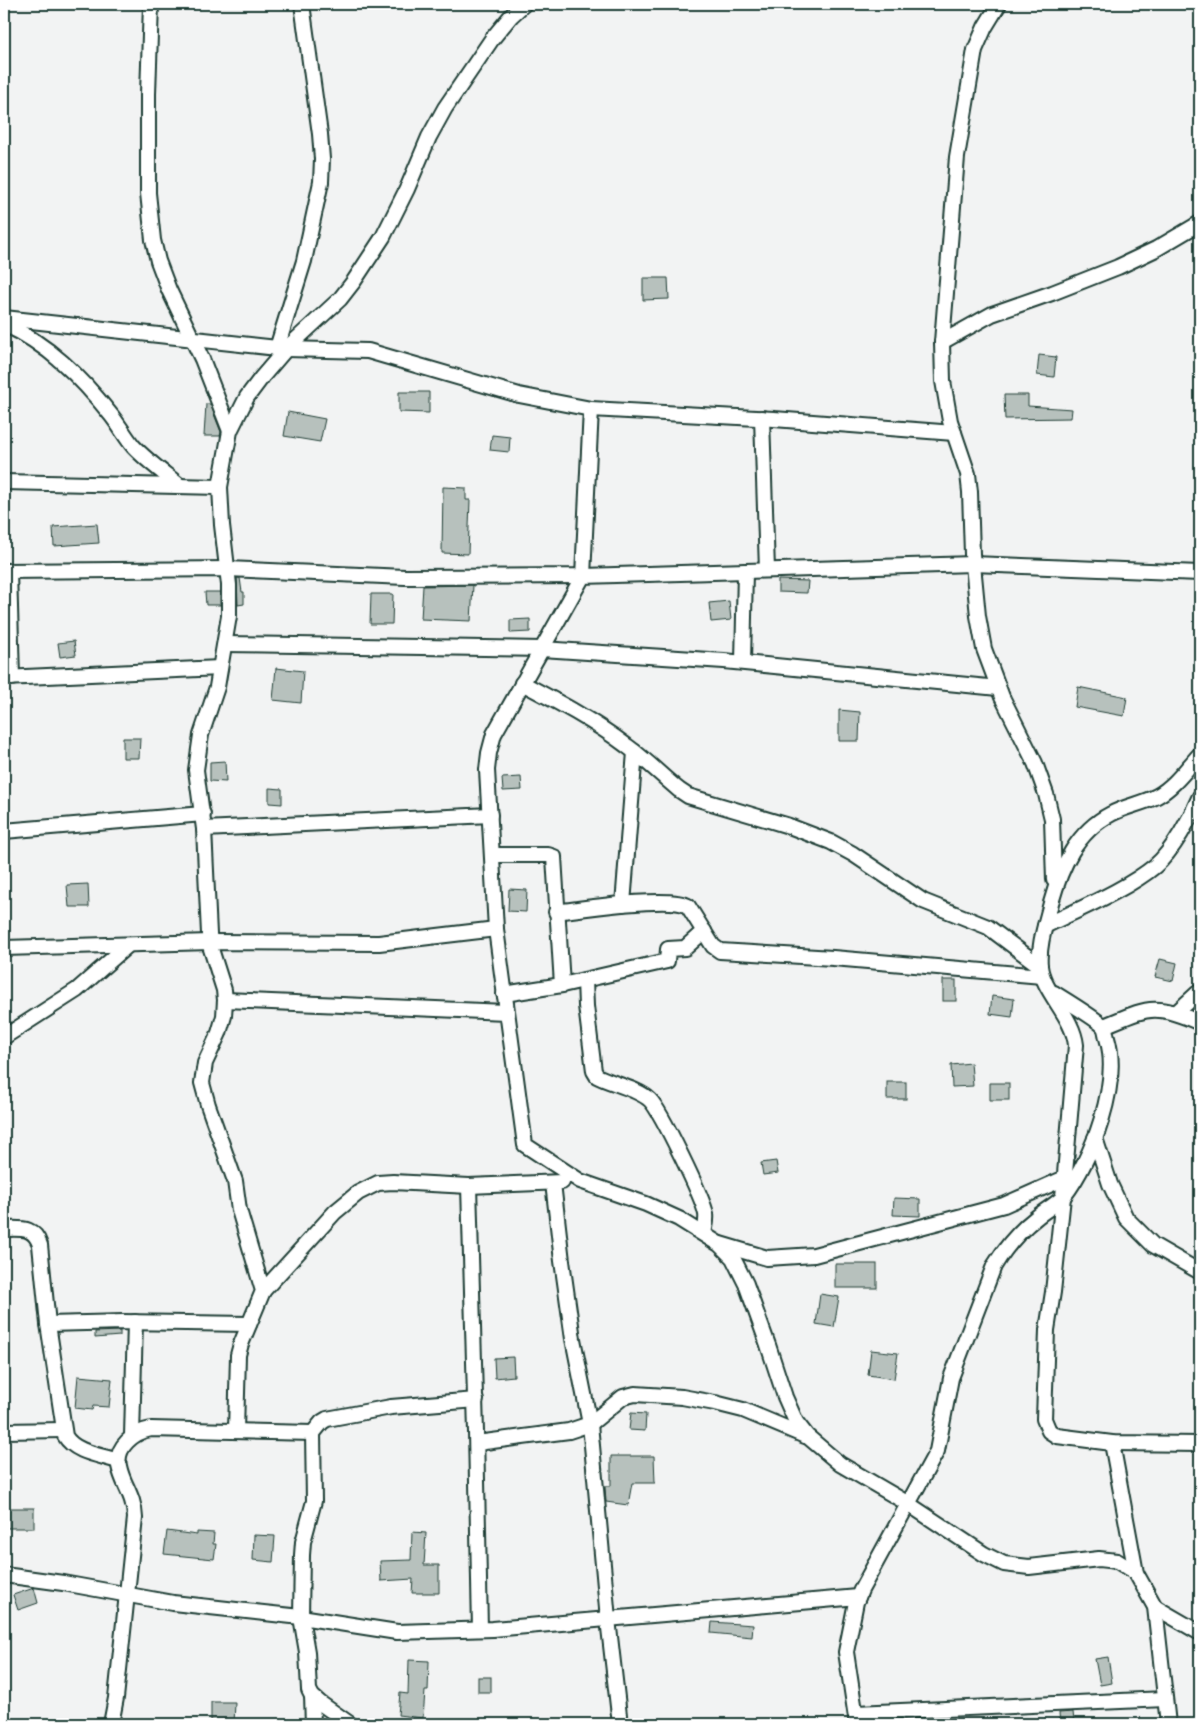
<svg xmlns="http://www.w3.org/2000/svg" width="1204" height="1728" viewBox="0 0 1204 1728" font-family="'Shantell Sans',sans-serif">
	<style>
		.building { fill: #b7c1bd; stroke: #1f3d34 }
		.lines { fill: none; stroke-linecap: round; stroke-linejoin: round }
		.street-casing { stroke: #1f3d34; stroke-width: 18 }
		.street { stroke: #fff; stroke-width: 14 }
	</style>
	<rect width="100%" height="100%" fill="#f2f3f3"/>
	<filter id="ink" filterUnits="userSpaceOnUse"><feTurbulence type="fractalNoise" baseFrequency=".02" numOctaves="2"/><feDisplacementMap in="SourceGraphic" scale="10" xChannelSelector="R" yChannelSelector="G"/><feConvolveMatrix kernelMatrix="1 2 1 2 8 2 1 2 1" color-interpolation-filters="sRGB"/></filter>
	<g filter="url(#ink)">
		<!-- building -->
		<g class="building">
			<polygon points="643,278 668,278 669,299 643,300"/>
			<polygon points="1039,355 1056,357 1054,377 1037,375"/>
			<polygon points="399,392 429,392 429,413 399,412"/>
			<polygon points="1004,395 1028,395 1028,406 1072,409 1071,418 1005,419"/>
			<polygon points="206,404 210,404 221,432 220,436 204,436"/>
			<polygon points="288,412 325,419 320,442 284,436"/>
			<polygon points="492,435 510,437 509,452 490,450"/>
			<polygon points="443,487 466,488 466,500 470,500 468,554 442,553"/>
			<polygon points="97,524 99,543 54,546 53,527"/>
			<polygon points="237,578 240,578 242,592 244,592 244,604 238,605"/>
			<polygon points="778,580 808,581 807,593 778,592"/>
			<polygon points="473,585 471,621 421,619 423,586"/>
			<polygon points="205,592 220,592 220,605 206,605"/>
			<polygon points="371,594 393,594 392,624 370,624"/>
			<polygon points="729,601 731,620 711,622 709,603"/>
			<polygon points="530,619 530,632 510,633 510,620"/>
			<polygon points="74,641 76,655 60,657 58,643"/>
			<polygon points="276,668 303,671 301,703 273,700"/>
			<polygon points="1078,687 1127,697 1124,716 1075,707"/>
			<polygon points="839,710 860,712 859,741 839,741"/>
			<polygon points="123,738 140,738 139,758 123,758"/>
			<polygon points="225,761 226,782 210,781 210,762"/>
			<polygon points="521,777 522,790 503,791 502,778"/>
			<polygon points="269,788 282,789 282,804 269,803"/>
			<polygon points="88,884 89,907 69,907 67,885"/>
			<polygon points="509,889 527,890 526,912 508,911"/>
			<polygon points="1160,959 1177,963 1173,981 1155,977"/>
			<rect x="943" y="980" width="13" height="21"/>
			<polygon points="992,996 1014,999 1012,1017 990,1014"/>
			<polygon points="971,1063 973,1086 952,1087 951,1065"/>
			<rect x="887" y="1082" width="19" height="17"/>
			<rect x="990" y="1083" width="19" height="17"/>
			<polygon points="776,1161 778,1173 763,1175 761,1163"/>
			<polygon points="894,1198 920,1199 920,1216 893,1215"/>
			<rect x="835" y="1264" width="42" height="24"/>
			<polygon points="820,1294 839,1297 834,1327 816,1324"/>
			<polygon points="120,1331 120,1336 95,1338 95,1332"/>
			<polygon points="871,1350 898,1353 894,1379 868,1375"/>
			<polygon points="513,1357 514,1376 495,1378 494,1358"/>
			<polygon points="78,1376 112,1379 109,1407 93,1406 92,1410 75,1408"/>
			<polygon points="631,1413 646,1414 645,1431 629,1430"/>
			<polygon points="611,1456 654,1456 655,1483 632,1483 628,1505 606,1502 605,1486 611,1486"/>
			<rect x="4" y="1508" width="30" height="20"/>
			<polygon points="167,1531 197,1535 197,1532 214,1533 213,1544 216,1544 214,1559 164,1554"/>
			<polygon points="412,1532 426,1533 424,1565 439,1565 439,1593 412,1593 413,1579 381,1581 380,1561 411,1560"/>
			<polygon points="254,1535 275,1536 273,1562 253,1560"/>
			<polygon points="34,1588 38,1603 18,1610 13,1595"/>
			<polygon points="712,1622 753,1625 752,1637 711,1633"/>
			<polygon points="1108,1657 1112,1683 1100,1685 1095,1659"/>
			<polygon points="409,1660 429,1661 428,1691 425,1691 423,1718 398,1715 400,1693 408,1694"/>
			<rect x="478" y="1677" width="13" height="15"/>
			<polygon points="211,1702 235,1702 234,1724 211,1724"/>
			<polygon points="1073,1712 1074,1722 1060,1723 1059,1713"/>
		</g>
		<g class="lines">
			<defs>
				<g id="street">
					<polyline points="151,4 148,94 148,193 153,240 158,261 169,290 202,359 230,431"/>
					<polyline points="999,4 985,27 975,50 957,157 942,342 943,381 950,421 968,474 970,492 972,554 978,616 984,649 1002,697 1035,763 1046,794 1052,819 1054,880"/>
					<polyline points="4,318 286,349 368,351 519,395 591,409 774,419 954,433"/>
					<path d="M 4,324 C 48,344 81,377 111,415 C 119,425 125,436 133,446 C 147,461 164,473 180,486"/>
					<polyline points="942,342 992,314 1052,293 1118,267 1156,249 1200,223"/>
					<polyline points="277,348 304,261 321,182 322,159 320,134 302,4"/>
					<polyline points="591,409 583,576 494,734 489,753 487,770 496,929 525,1145 580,1181 646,1204 679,1219 719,1244 733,1258 746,1284 768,1345 785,1397 796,1422 807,1436 840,1464 907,1503 984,1554 1004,1564 1029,1567 1099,1559 1117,1561 1136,1573"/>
					<polyline points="762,418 767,570"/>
					<polyline points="4,482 220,487"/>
					<polyline points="4,571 228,569 405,577 583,576 973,564 1200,573"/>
					<polyline points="9,571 12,678"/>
					<polyline points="225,644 542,649 724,661 998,688"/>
					<polyline points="743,662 745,571"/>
					<polyline points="4,678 220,668"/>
					<path d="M 522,683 C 558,702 594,721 627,746 C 645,759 662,776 679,790 L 688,796 L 789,826 L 831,842 L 853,854 L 923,901 L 988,927 L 1040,966"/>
					<path d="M 1200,754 C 1187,768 1174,787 1157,796 C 1142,804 1125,806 1111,814 C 1076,832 1061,867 1051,903 C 1046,923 1038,945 1040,966 C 1043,992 1073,1016 1076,1045 L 1063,1197 L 1053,1292 L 1047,1330 L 1044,1419 L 1049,1431 L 1057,1436 L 1112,1443 L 1200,1444"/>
					<polyline points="204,829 490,815"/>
					<polyline points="4,831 203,814"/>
					<polyline points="492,855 548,855 554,857 562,985"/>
					<polyline points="623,904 635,752"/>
					<path d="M 556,912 C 581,909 671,895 688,906 L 713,946 L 720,951 L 833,958 L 1042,976"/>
					<path d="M 1045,926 C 1079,909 1126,890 1155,866 C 1173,851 1191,817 1200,796"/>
					<polyline points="4,948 210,942 379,943 496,929"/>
					<path d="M 585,980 L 586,1006 L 594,1071 L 597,1076 C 612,1084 637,1088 650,1100 C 661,1111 703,1198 706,1214 C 707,1221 705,1227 704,1234"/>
					<polyline points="504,994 562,985 667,961 668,949 685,948 704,931"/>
					<polyline points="225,1000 506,1012"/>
					<polyline points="1177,1012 1200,991"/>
					<path d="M 1104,1026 C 1148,1008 1154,1002 1200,1023"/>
					<polyline points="4,1037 77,990 127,946"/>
					<polyline points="1095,1138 1110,1184 1126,1218 1153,1245 1200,1272"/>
					<polyline points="553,1183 562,1261 573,1339 590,1424 608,1619 620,1724"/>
					<polyline points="469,1186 476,1432 480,1629"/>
					<path d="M 4,1229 C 21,1229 34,1226 40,1245 L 48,1324 L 65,1436 C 75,1453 101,1455 118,1461"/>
					<polyline points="720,1244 767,1258 814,1255 1004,1205 1065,1178"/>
					<polyline points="263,1291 335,1212 358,1193 378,1183 393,1182 469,1186 562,1182"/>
					<polyline points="48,1324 123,1322 249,1324"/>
					<polyline points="4,1431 63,1430"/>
					<polyline points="236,1431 238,1355 241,1344 263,1291 239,1210 235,1181 208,1105 202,1083 205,1063 219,1033 224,1016 225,1000 224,990 211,949 209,934 204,829 196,770 201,735 217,687 229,616 229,585 222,525 220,487 230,431 247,397 262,377 286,349 340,299 354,281 383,237 407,189 429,137 445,108 492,39 511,16 524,4"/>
					<polyline points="132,1436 135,1322"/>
					<polyline points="477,1443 569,1431 590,1424 623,1397 635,1394 682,1397 715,1403 743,1410 805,1436"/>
					<polyline points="1112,1443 1136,1573 1155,1607 1168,1724"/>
					<polyline points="4,1575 63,1583 173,1603 301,1617 397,1632 493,1629 858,1597"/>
					<polyline points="1155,1607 1200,1633"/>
					<polyline points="312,1696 313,1724"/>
					<polyline points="856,1713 1165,1699"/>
					<path d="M 111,1724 L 116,1698 L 135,1518 C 134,1494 123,1486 119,1466 C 115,1447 134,1432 151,1429 L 313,1433"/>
					<polyline points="350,1724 320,1703 312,1696 309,1690 307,1652 301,1617 302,1555 303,1542 314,1501 313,1433 322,1422 327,1419 391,1407 476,1400"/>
					<path d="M 857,1724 L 846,1652 L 856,1602 L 861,1590 L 937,1451 L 951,1378 L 994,1266 C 1005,1248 1020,1230 1037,1217 C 1045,1210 1057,1204 1064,1196 C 1092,1160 1121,1083 1107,1038 C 1106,1035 1106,1030 1104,1027 C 1100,1021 1062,998 1054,993"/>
				</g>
			</defs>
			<!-- street casing -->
			<use href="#street" class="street-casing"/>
			<!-- street -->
			<use href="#street" class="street"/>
		</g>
	</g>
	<!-- margin -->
	<rect width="1204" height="1728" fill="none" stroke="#fff" stroke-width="20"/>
	<rect x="10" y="10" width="1184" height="1708" fill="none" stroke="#1f3d34" stroke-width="2" filter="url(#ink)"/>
</svg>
